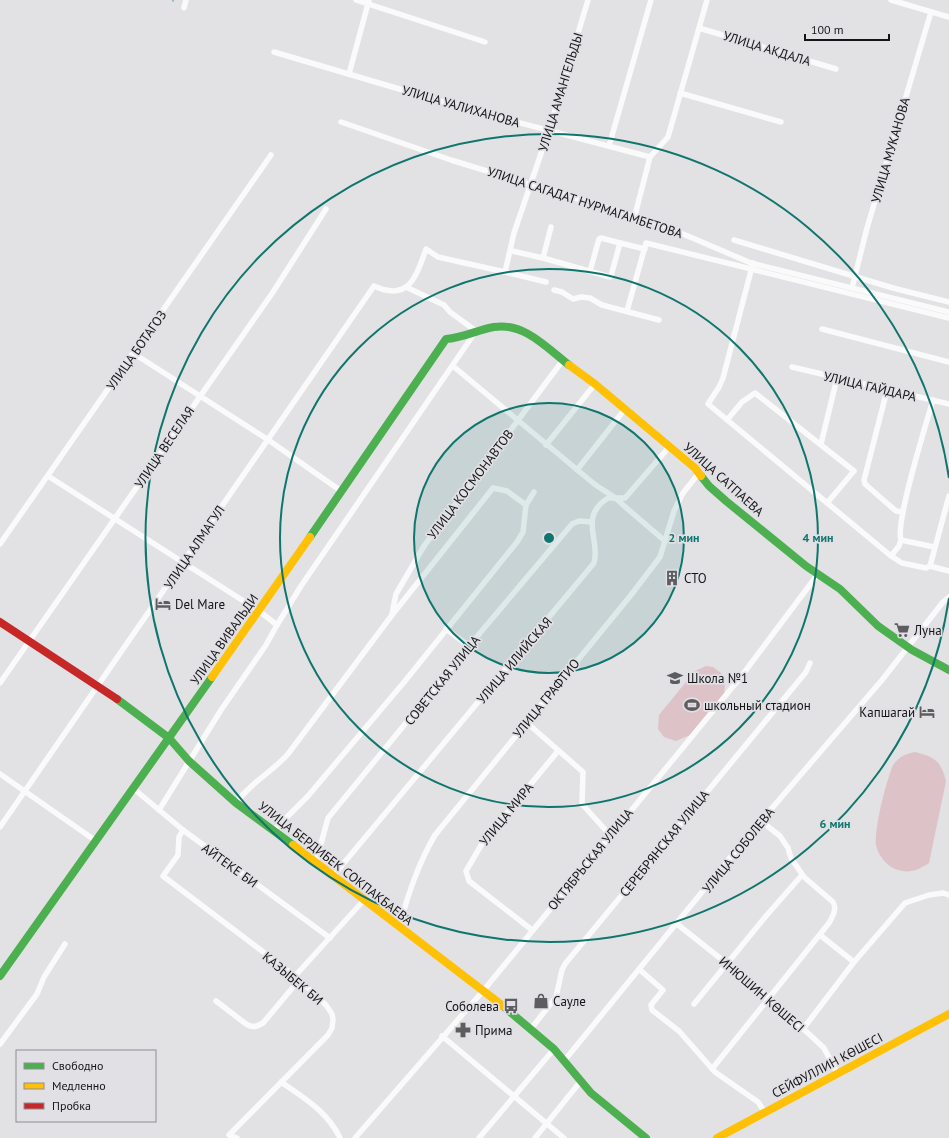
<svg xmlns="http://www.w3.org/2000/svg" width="949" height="1138" viewBox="0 0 949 1138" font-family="'PT Sans',sans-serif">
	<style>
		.pitch { fill: #ddc2c8 }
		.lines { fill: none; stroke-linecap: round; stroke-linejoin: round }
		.stream { stroke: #7ba7bc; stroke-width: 1.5 }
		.street { stroke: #fbfafb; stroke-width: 5.5 }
		.fast { stroke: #4caf50; stroke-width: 8 }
		.slow { stroke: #ffc107; stroke-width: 8 }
		.jam { stroke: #c62828; stroke-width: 8 }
		.ring { fill: none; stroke: #0f766e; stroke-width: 2 }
		.labels { text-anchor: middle; stroke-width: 3.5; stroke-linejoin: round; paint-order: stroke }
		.street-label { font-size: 13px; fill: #151416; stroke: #e1e0e5 }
		.poi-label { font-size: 13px; fill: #151416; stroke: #e1e0e5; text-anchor: start }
		.centre { fill: #0f766e; stroke: #e1e0e5; stroke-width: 2 }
		.ring-label { font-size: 12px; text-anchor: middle; font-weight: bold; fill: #0f766e; stroke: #e1e0e5; stroke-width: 3.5; stroke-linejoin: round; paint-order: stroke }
	</style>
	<rect width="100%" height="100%" fill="#e2e1e4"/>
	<!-- pitch -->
	<g class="pitch">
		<polygon points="706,666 713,667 721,673 725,684 724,694 690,735 676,741 664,737 658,729 659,715 695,671"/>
		<path d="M 915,752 C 935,757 941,761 946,781 L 929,863 C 917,871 908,874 895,869 C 886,865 878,855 876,845 C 874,828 886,782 893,765 C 899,757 905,754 915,752 Z"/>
	</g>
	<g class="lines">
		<!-- stream -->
		<polyline class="stream" points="173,1 173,0"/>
		<!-- street -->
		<g class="street">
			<polyline points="356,0 485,42"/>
			<polyline points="891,0 949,17"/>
			<polyline points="184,8 186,0"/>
			<polyline points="699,28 836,69"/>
			<polyline points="274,52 467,109 650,157"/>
			<polyline points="349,74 369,0"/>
			<polyline points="680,93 781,122"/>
			<polyline points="341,122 451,160 662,225 751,263 949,312"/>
			<polyline points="609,146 651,0"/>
			<polyline points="635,215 650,157 668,137 707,0"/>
			<polyline points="551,227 543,258 610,277 611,276 620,243 645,249"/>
			<polyline points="734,240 893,288 949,302"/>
			<polyline points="512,251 543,258"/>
			<polyline points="753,263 723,378 719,387 708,404 891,556 899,546 901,540"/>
			<polyline points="590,271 599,239 601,238 620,243"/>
			<polyline points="546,282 505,272 514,233 549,130 588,0"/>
			<polyline points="852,288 867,228 931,12"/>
			<polyline points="554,290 562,292 573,299 581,297 590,298 602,305 659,320"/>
			<polyline points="627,311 646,243 949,318"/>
			<polyline points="822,329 949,362"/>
			<polyline points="133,353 267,439 341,491"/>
			<path d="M 453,366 L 593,483 C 603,491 616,496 623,505 L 665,541"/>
			<polyline points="792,367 949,404"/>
			<polyline points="889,390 885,398 864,480 865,484 896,511 903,512"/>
			<path d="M 933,400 C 926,424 895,523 901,540 L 934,547"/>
			<polyline points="727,420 742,402 755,393 854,471 827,503"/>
			<polyline points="821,444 837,378"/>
			<polyline points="546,445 595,384"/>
			<polyline points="577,470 625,409"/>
			<polyline points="48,476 259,611 277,625"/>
			<polyline points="0,544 271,155"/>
			<polyline points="891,556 902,563 926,568 930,566 949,571"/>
			<polyline points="930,566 949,496"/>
			<polyline points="392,614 396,594 424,546 563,360"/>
			<polyline points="446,629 469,646"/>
			<polyline points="0,683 273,292 326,209"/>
			<polyline points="526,722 583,772 582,804 610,835"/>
			<polyline points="0,774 96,841"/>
			<polyline points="134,789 183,830 330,938"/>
			<path d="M 236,803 C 250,783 272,772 288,754 L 392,615 L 493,488 L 507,491 L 526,505"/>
			<polyline points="159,810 221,710 266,645 277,625 301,586 476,331 450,312 444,305 406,287"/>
			<path d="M 0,827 L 374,286 C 409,302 416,277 426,249 L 438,257 L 505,272"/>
			<polyline points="183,830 179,837 178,855 163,876 295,976 326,1005 332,1014 333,1019 332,1028 328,1035 229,1135 237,1138"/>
			<polyline points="274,830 308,796 405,681 517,542 523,532 526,505 534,492"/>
			<polyline points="316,862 328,818 469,646 572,524 579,521 592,522"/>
			<path d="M 333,876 L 594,563 C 601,541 578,517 608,498 L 625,498 L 670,446"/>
			<polyline points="677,924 769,997 824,1048 837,1073"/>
			<path d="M 399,927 C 408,895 418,864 435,835 L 631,595 L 660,557 L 674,511 L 683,493 L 699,473"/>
			<polyline points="532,930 469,881 466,871 483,842 558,751"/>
			<polyline points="820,935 854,962"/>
			<polyline points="640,970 663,990 651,1005 652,1010 679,1031 715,1072 758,1102 764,1111"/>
			<polyline points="295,976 364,900"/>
			<path d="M 216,1001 L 246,1024 C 253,1028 256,1027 263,1023 L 299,980"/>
			<polyline points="694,1004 766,916 802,875"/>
			<polyline points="803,1029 854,962 905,903 929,895 943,893 949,895"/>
			<polyline points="530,1030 556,997 562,970 565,964 806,672 810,663"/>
			<polyline points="442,1036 564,1138"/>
			<polyline points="0,1044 37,994 44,977 65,944"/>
			<polyline points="564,1061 742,843 882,680 943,602 949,597"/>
			<path d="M 712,1069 L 829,923 C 833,916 837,909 833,902 L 804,877 L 791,858 L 788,848 L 780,836 L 761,821"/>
			<path d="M 281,1082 C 304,1098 328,1112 340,1138"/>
			<polyline points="355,1138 483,991 740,678 818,574"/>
			<polyline points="479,1138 554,1049"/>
			<polyline points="535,1138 580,1082"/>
		</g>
		<!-- fast -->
		<g class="fast">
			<polyline points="701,476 709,486 726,501 806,566 840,589 878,626 912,650 949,670"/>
			<path d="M 310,537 L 446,339 C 463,338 477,330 494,327 C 524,322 547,348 569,365"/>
			<polyline points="117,699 169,738 189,761 236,803 293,845"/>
			<polyline points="0,976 212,677"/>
			<polyline points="503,1006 554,1049 591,1093 646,1138"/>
		</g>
		<!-- slow -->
		<g class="slow">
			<polyline points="569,365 595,384 695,468 701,476"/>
			<polyline points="212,677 310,537"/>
			<polyline points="293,845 503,1006"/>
			<polyline points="717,1138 949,1014"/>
		</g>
		<!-- jam -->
		<polyline class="jam" points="0,622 117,699"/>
	</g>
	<!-- distance rings -->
	<circle cx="549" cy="538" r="135" fill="#0f766e" fill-opacity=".12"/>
	<g class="ring">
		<circle cx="549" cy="538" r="135"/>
		<circle cx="549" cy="538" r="269"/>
		<path d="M949 598A404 404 0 1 1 949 478"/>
	</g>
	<!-- icons -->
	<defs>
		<symbol id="building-bare" viewBox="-9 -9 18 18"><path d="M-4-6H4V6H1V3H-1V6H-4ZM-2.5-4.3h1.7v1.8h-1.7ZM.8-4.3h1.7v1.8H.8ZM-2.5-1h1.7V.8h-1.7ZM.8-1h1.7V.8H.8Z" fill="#5d5c5e" stroke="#e1e0e5" stroke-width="2.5" paint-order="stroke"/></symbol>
		<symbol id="hotel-bare" viewBox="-9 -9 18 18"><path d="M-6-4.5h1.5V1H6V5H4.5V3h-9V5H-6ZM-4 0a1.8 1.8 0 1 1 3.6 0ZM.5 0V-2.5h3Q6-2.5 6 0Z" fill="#5d5c5e" stroke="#e1e0e5" stroke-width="2.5" paint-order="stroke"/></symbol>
		<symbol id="supermarket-bare" viewBox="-9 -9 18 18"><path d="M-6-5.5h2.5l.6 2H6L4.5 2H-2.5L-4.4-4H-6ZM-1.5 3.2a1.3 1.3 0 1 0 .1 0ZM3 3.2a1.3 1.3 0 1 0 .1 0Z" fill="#5d5c5e" stroke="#e1e0e5" stroke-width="2.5" paint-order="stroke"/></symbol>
		<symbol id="school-bare" viewBox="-9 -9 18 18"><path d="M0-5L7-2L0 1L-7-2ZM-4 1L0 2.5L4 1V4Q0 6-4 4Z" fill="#5d5c5e" stroke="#e1e0e5" stroke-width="2.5" paint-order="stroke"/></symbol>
		<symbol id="stadium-bare" viewBox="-9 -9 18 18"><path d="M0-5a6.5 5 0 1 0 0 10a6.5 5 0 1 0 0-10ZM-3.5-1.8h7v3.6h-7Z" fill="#5d5c5e" stroke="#e1e0e5" stroke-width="2.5" paint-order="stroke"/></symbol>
		<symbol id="shop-bare" viewBox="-9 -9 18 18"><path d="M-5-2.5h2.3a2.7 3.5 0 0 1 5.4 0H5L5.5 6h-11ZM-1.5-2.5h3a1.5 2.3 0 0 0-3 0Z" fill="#5d5c5e" stroke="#e1e0e5" stroke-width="2.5" paint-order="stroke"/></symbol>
		<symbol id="bus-bare" viewBox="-9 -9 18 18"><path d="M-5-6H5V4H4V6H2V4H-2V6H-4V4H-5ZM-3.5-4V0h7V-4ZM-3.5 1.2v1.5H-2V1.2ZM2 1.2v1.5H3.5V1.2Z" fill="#5d5c5e" stroke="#e1e0e5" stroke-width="2.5" paint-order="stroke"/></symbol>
		<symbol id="pharmacy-bare" viewBox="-9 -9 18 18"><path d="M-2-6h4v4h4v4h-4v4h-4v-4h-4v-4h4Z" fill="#5d5c5e" stroke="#e1e0e5" stroke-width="2.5" paint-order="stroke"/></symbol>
	</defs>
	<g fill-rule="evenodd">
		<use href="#building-bare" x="661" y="567" width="22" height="22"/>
		<use href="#hotel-bare" x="152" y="593" width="22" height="22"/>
		<use href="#supermarket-bare" x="891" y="619" width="22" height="22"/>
		<use href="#school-bare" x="664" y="667" width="22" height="22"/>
		<use href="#stadium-bare" x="681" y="694" width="22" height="22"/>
		<use href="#hotel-bare" x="916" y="701" width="22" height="22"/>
		<use href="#shop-bare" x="530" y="990" width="22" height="22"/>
		<use href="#bus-bare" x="500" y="995" width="22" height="22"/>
		<use href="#pharmacy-bare" x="452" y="1019" width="22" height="22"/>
	</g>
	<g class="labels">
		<!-- street labels -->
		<g class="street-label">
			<text transform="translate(767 48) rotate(17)" y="5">УЛИЦА АКДАЛА</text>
			<text transform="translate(560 92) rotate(-73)" y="5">УЛИЦА АМАНГЕЛЬДЫ</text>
			<text transform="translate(461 106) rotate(16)" y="5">УЛИЦА УАЛИХАНОВА</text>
			<text transform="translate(890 150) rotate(-74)" y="5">УЛИЦА МУКАНОВА</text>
			<text transform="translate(585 202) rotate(18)" y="5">УЛИЦА САГАДАТ НУРМАГАМБЕТОВА</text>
			<text transform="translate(136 350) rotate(-55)" y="5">УЛИЦА БОТАГОЗ</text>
			<text transform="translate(870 386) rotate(13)" y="5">УЛИЦА ГАЙДАРА</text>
			<text transform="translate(164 447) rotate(-56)" y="5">УЛИЦА ВЕСЕЛАЯ</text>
			<text transform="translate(724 479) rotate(42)" y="5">УЛИЦА САТПАЕВА</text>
			<text transform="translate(470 484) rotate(-53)" y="5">УЛИЦА КОСМОНАВТОВ</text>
			<text transform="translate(194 547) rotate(-56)" y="5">УЛИЦА АЛМАГУЛ</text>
			<text transform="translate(224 639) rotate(-55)" y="5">УЛИЦА ВИВАЛЬДИ</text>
			<text transform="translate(514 660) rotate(-50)" y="5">УЛИЦА ИЛИЙСКАЯ</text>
			<text transform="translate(442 680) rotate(-51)" y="5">СОВЕТСКАЯ УЛИЦА</text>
			<text transform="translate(546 698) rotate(-51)" y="5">УЛИЦА ГРАФТИО</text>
			<text transform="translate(506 814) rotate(-51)" y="5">УЛИЦА МИРА</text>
			<text transform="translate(664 843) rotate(-51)" y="5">СЕРЕБРЯНСКАЯ УЛИЦА</text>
			<text transform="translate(738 850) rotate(-51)" y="5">УЛИЦА СОБОЛЕВА</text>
			<text transform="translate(590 859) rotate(-51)" y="5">ОКТЯБРЬСКАЯ УЛИЦА</text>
			<text transform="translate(336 863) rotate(38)" y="5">УЛИЦА БЕРДИБЕК СОКПАКБАЕВА</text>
			<text transform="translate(230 865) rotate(36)" y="5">АЙТЕКЕ БИ</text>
			<text transform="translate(293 978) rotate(40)" y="5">КАЗЫБЕК БИ</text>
			<text transform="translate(762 994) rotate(41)" y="5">ИНЮШИН КӨШЕСІ</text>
			<text transform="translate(827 1065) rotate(-28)" y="5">СЕЙФУЛЛИН КӨШЕСІ</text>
		</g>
		<!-- poi labels -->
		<g class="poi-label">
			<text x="684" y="583">СТО</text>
			<text x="175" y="609">Del Mare</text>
			<text x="914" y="635">Луна</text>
			<text x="687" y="683">Школа №1</text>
			<text x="704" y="710">школьный стадион</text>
			<text x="915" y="717" text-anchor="end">Капшагай</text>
			<text x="553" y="1006">Сауле</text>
			<text x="499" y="1011" text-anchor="end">Соболева</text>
			<text x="475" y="1035">Прима</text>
		</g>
	</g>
	<circle cx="549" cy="538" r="6" class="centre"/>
	<g class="ring-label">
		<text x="684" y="542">2 мин</text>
		<text x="818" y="542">4 мин</text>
		<text x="835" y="828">6 мин</text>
	</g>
	<!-- legend -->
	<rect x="16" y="1050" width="140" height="72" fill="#e1e0e5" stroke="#8f8e92"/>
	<rect x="24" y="1063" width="20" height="6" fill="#4caf50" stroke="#8f8e92"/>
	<text x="52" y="1070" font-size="12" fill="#151416">Свободно</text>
	<rect x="24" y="1083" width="20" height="6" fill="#ffc107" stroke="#8f8e92"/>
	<text x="52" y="1090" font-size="12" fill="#151416">Медленно</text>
	<rect x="24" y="1103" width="20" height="6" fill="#c62828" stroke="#8f8e92"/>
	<text x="52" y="1110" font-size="12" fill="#151416">Пробка</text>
	<!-- scale -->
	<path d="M805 34v6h84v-6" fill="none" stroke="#151416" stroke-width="2"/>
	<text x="811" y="34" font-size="12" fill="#151416" stroke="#e1e0e5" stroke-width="3" paint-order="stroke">100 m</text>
</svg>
